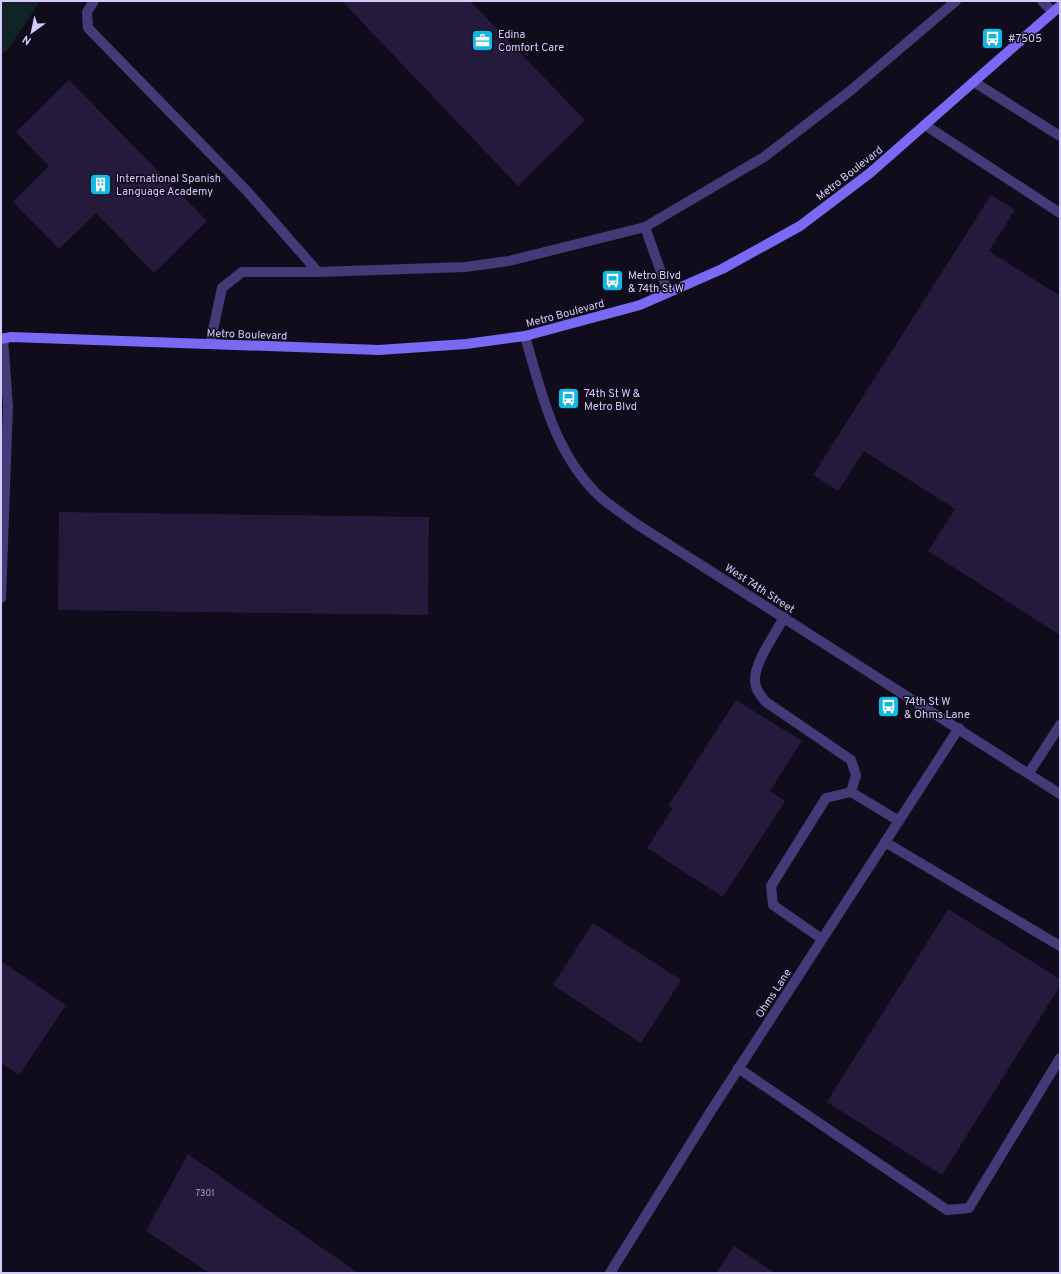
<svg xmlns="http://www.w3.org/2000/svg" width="1061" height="1274" viewBox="0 0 1061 1274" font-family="Overpass,sans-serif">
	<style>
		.green { fill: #102425 }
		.building { fill: #241a3b }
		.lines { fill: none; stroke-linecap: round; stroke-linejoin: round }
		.lane { stroke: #433b77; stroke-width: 10 }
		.street { stroke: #433b77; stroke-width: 10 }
		.secondary { stroke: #7a69f4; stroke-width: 10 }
		.labels { text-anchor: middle; stroke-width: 3; stroke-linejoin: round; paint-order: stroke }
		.number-label { font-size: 9px; fill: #a99fcb }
		.poi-label { font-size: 11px; fill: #d5cbfb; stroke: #110c1c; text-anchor: start }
		.street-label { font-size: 11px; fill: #d5cbfb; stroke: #110c1c }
	</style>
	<rect width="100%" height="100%" fill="#110c1c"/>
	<!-- green -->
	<polygon class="green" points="1,1 40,1 7,51 1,54"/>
	<!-- building -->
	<g class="building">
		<polygon points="342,1 470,1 585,120 518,186"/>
		<polygon points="69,80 207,221 154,273 96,213 59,249 13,202 49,166 16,132"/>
		<polygon points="991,195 1015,210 989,251 1060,296 1060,635 928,551 955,509 864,451 838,491 813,475"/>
		<polygon points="59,512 429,517 428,615 58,610"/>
		<polygon points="736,700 802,741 770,791 785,801 723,897 647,848 673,808 668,806"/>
		<polygon points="948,909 1060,979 1060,986 942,1175 827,1102"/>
		<polygon points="593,923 681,980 641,1043 553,985"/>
		<polygon points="1,961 66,1005 19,1075 1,1063"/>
		<polygon points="188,1154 358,1273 209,1273 146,1231"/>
		<polygon points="734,1246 775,1273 716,1273"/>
	</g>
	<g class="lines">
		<!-- lane -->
		<g class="lane">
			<polyline points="94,1 87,12 88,28 246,190 318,272 242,272 222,288 210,344"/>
			<polyline points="1042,1 1053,12"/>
			<polyline points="974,82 1060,136"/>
			<polyline points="925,125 1060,213"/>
			<polyline points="645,227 764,157 850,91 956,1"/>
			<polyline points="318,272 465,267 509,261 645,227 668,292"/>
			<polyline points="1,598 8,406 3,338"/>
			<path d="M 784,617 C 776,633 754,663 755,680 C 755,689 760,695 766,702 L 851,760 L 856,775 L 851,792 L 899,821"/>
			<polyline points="1029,773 1060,725"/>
			<polyline points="885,842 1060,946"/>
			<polyline points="822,939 773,905 771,886 826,798 851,792"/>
			<polyline points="738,1068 947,1210 969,1208 1060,1058"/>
		</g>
		<!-- street -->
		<g class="street">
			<path d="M 525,336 C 541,392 554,452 598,495 C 609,505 623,514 635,523 L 1060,794"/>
			<polyline points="610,1273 709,1114 959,728"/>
		</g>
		<!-- secondary -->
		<polyline class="secondary" points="1,339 11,337 379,350 466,344 525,336 640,305 722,269 800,226 870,173 1060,6"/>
	</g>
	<!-- icons -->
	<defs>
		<symbol id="bus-square" viewBox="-11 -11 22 22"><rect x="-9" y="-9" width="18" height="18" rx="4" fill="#10b8e2" stroke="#110c1c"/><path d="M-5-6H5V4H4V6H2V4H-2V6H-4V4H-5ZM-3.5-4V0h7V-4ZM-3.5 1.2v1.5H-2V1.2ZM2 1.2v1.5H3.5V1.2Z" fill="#fff"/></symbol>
		<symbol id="office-square" viewBox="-11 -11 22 22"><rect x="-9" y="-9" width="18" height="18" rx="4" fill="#10b8e2" stroke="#110c1c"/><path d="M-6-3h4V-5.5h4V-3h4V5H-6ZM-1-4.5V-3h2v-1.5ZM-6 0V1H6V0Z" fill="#fff"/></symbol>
		<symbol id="building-square" viewBox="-11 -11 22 22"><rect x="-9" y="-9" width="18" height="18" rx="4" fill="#10b8e2" stroke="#110c1c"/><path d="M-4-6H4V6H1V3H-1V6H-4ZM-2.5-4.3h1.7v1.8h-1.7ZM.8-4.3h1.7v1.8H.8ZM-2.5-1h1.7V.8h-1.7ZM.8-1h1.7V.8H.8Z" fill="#fff"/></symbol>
	</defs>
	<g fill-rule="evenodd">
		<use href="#bus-square" x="980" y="26" width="25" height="25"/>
		<use href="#office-square" x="470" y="28" width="25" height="25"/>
		<use href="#building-square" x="88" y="172" width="25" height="25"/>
		<use href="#bus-square" x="600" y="268" width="25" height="25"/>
		<use href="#bus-square" x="556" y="386" width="25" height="25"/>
		<use href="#bus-square" x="876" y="694" width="25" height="25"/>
	</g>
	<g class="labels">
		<!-- number labels -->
		<g class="number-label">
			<text x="205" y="1196">7301</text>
		</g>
		<!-- poi labels -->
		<g class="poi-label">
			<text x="498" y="38">Edina<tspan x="498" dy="13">Comfort Care</tspan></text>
			<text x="1008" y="42">#7505</text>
			<text x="116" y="182">International Spanish<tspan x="116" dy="13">Language Academy</tspan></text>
			<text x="628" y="279">Metro Blvd<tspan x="628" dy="13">&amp; 74th St W</tspan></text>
			<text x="584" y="397">74th St W &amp;<tspan x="584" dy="13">Metro Blvd</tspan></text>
			<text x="904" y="705">74th St W<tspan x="904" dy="13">&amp; Ohms Lane</tspan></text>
		</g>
		<!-- street labels -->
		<g class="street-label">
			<text transform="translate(849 173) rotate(-38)" y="4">Metro Boulevard</text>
			<text transform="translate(565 313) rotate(-15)" y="4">Metro Boulevard</text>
			<text transform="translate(247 334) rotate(2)" y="4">Metro Boulevard</text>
			<text transform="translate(760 588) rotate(33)" y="4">West 74th Street</text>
			<text transform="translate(773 993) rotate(-57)" y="4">Ohms Lane</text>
		</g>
	</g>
	<!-- border -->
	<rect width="1061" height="1274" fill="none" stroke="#d5cbfb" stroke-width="4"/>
	<!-- north arrow -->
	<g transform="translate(32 32) rotate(213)" stroke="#110c1c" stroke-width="3" paint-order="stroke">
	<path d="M0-3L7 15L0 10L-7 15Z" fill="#d5cbfb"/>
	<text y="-6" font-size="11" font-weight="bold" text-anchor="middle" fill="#d5cbfb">N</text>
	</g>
</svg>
